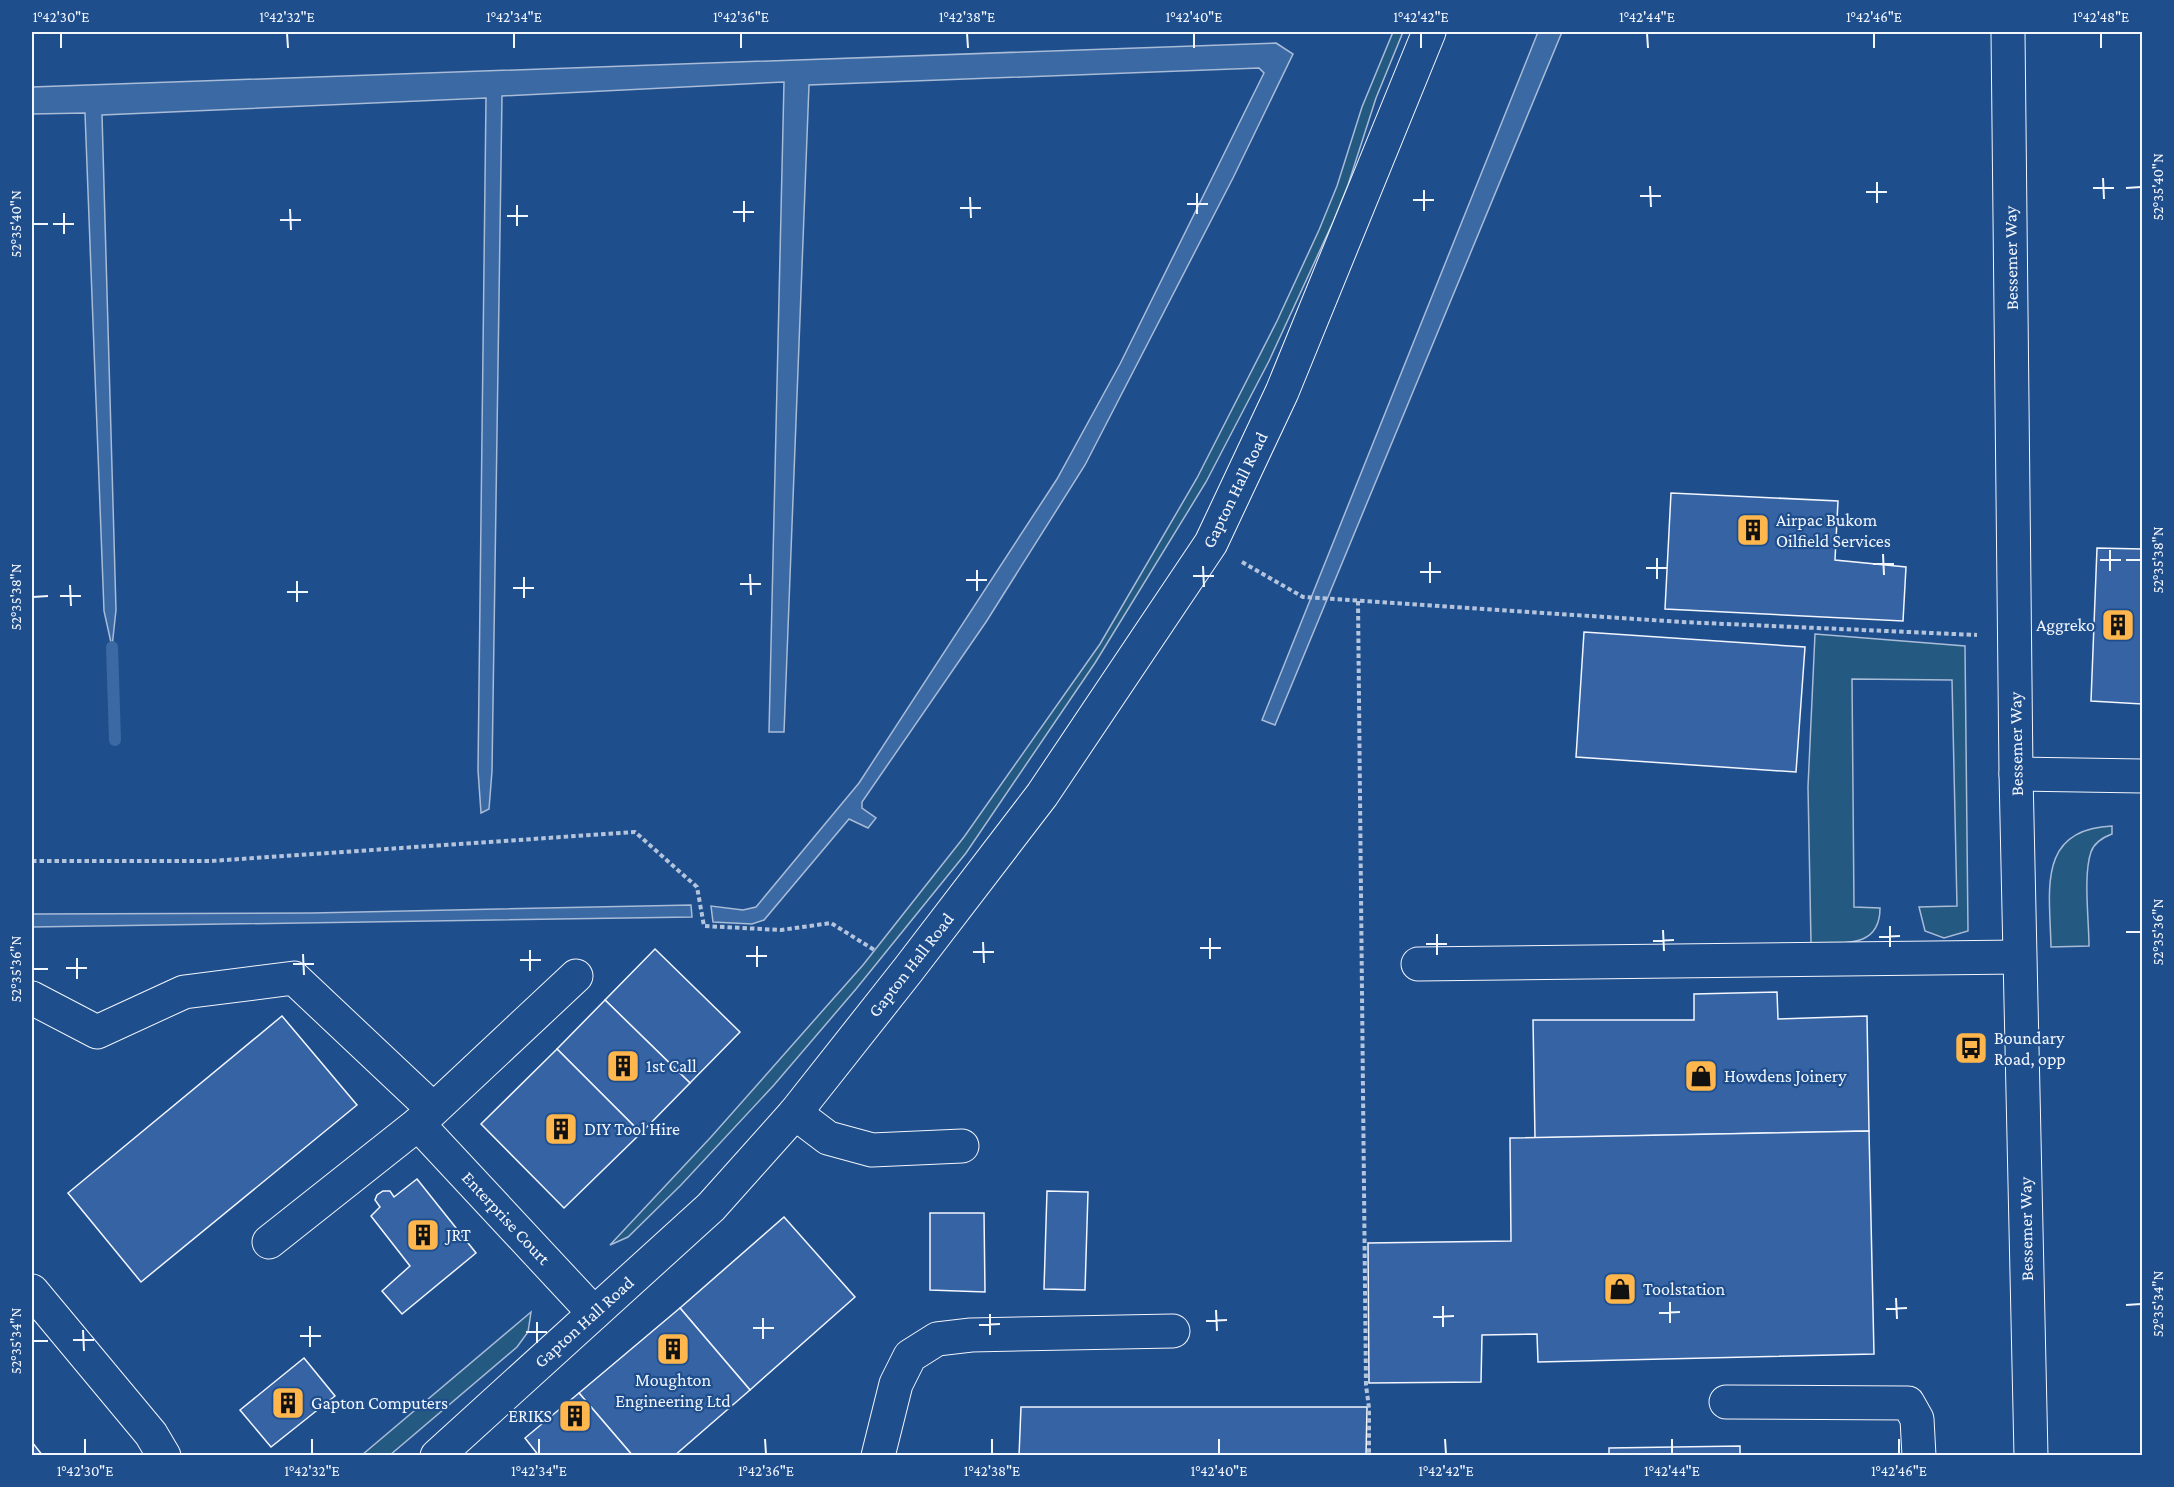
<svg xmlns="http://www.w3.org/2000/svg" width="2174" height="1487" viewBox="0 0 2174 1487" font-family="'Crimson Pro',serif">
	<style>
		.green { fill: #245a82; stroke: #a8bbd7; stroke-width: 1.5 }
		.water { fill: #3b69a3; stroke: #a8bbd7; stroke-width: 1.5 }
		.lines { fill: none; stroke-linecap: round; stroke-linejoin: round }
		.stream { stroke: #3b69a3; stroke-width: 12 }
		.building { fill: #3563a3; stroke: #f2f6ff; stroke-width: 1.5 }
		.minor-casing { stroke: #f2f6ff; stroke-width: 35 }
		.path { stroke: #b3c4dc; stroke-width: 4; stroke-dasharray: 4.5 3; stroke-linecap: butt }
		.minor { stroke: #1f4e8c; stroke-width: 33 }
		.ticks { fill: none; stroke: #f2f6ff; stroke-width: 2 }
		.labels { text-anchor: middle; stroke-width: 4.5; stroke-linejoin: round; paint-order: stroke }
		.street-label { font-size: 18px; fill: #f2f6ff; stroke: #1f4e8c }
		.poi-label { font-size: 18px; fill: #f2f6ff; stroke: #1f4e8c; text-anchor: start }
		.neatline { fill: none; stroke: #f2f6ff; stroke-width: 2 }
		.ticks-label { font-size: 15px; text-anchor: middle; fill: #f2f6ff }
	</style>
	<rect width="100%" height="100%" fill="#1f4e8c"/>
	<!-- green -->
	<g class="green">
		<polygon points="1393,32 1403,32 1376,98 1348,185 1333,222 1269,361 1206,482 1095,663 966,853 856,989 774,1085 681,1185 628,1237 610,1245 711,1137 863,965 964,837 1100,644 1197,478 1277,321 1319,230 1337,186 1362,107"/>
		<path d="M 1815,634 L 1965,646 L 1968,931 L 1944,938 L 1925,931 L 1919,907 L 1957,906 L 1952,680 L 1852,679 L 1854,907 L 1880,908 C 1880,950 1841,942 1811,943 L 1808,787 Z"/>
		<path d="M 2112,826 L 2112,834 C 2104,837 2094,843 2091,852 C 2083,875 2089,920 2089,946 L 2051,947 C 2050,892 2036,829 2112,826 Z"/>
		<polygon points="531,1312 528,1332 517,1347 390,1455 362,1455"/>
	</g>
	<!-- water -->
	<g class="water">
		<polygon points="1538,32 1562,32 1275,725 1262,720"/>
		<polygon points="1276,43 1293,54 1233,178 1085,465 986,622 862,802 862,808 876,818 868,828 849,819 764,920 752,924 713,922 711,906 743,910 756,907 859,783 1057,479 1120,364 1264,73 1259,68 809,85 784,732 769,732 784,82 502,96 492,771 489,809 481,813 478,770 486,98 102,115 116,610 112,647 104,611 85,113 32,114 32,87"/>
		<polygon points="691,905 692,917 32,927 32,914 312,913"/>
	</g>
	<g class="lines">
		<!-- stream -->
		<polyline class="stream" points="112,647 115,740"/>
	</g>
	<!-- building -->
	<g class="building">
		<polygon points="1671,493 1838,501 1835,560 1906,567 1903,621 1665,609"/>
		<polygon points="2097,548 2142,549 2142,704 2091,701"/>
		<polygon points="1584,632 1805,647 1796,772 1576,757"/>
		<polygon points="655,949 740,1032 690,1083 605,1000"/>
		<polygon points="1777,992 1778,1019 1867,1016 1869,1131 1535,1138 1533,1020 1694,1020 1694,994"/>
		<polygon points="605,1000 690,1083 641,1133 557,1049"/>
		<polygon points="282,1016 357,1105 141,1282 68,1193"/>
		<polygon points="557,1049 641,1133 564,1208 481,1124"/>
		<polygon points="1869,1131 1874,1354 1538,1362 1537,1334 1482,1335 1481,1382 1369,1383 1368,1243 1511,1241 1510,1138"/>
		<polygon points="417,1179 476,1253 402,1314 382,1291 410,1266 371,1216 380,1207 375,1200 377,1195 383,1191 390,1191 394,1197"/>
		<polygon points="1047,1191 1088,1192 1085,1290 1044,1289"/>
		<polygon points="930,1213 984,1213 985,1292 930,1290"/>
		<polygon points="784,1217 855,1297 750,1390 680,1308"/>
		<polygon points="680,1308 750,1390 674,1456 633,1456 579,1393"/>
		<polygon points="304,1358 335,1396 271,1447 240,1410"/>
		<polygon points="579,1393 633,1456 539,1456 525,1438"/>
		<polygon points="1021,1407 1367,1407 1366,1456 1019,1456"/>
		<polygon points="32,1442 43,1456 32,1456"/>
		<polygon points="1740,1446 1740,1456 1609,1456 1609,1448"/>
	</g>
	<g class="lines">
		<defs>
			<g id="minor">
				<polyline points="2008,32 2016,774 2031,1456"/>
				<polyline points="2016,774 2142,776"/>
				<polyline points="1418,964 2019,957"/>
				<polyline points="576,976 418,1124 594,1313"/>
				<polyline points="32,998 97,1032 184,992 294,978 433,1109"/>
				<polyline points="795,1113 828,1138 872,1150 962,1146"/>
				<polyline points="269,1242 418,1124"/>
				<polyline points="32,1291 151,1434 164,1456"/>
				<polyline points="1726,1402 1908,1403 1917,1419 1919,1456"/>
				<polyline points="437,1456 711,1207 795,1113 908,970 1042,795 1211,543 1282,392 1429,32"/>
				<polyline points="878,1456 896,1384 910,1356 937,1339 971,1335 1173,1331"/>
			</g>
		</defs>
		<!-- minor casing -->
		<use href="#minor" class="minor-casing"/>
		<!-- path -->
		<g class="path">
			<polyline points="1242,562 1303,597 1681,622 1977,635"/>
			<polyline points="1358,601 1366,1385 1369,1408 1369,1456"/>
			<polyline points="32,861 211,861 635,832 697,887 704,926 781,930 831,923 876,951"/>
		</g>
		<!-- minor -->
		<use href="#minor" class="minor"/>
	</g>
	<!-- ticks -->
	<path class="ticks" d="M 61,33 L 61,48M 287,33 L 288,48M 514,33 L 514,48M 741,33 L 741,48M 967,33 L 968,48M 1194,33 L 1194,48M 1421,33 L 1421,48M 1647,33 L 1648,48M 1874,33 L 1874,48M 2101,33 L 2101,48M 2103,178 L 2104,199M 1877,182 L 1877,203M 1650,186 L 1651,207M 2093,188 L 2114,188M 2126,188 L 2141,187M 1424,190 L 1424,211M 1866,192 L 1887,192M 1197,193 L 1197,214M 1640,196 L 1661,196M 970,197 L 971,218M 1413,200 L 1434,200M 744,201 L 744,222M 1187,204 L 1208,204M 517,205 L 517,226M 960,208 L 981,208M 290,209 L 291,230M 733,212 L 754,212M 64,213 L 64,234M 507,216 L 528,216M 280,220 L 301,220M 33,224 L 48,224M 53,224 L 74,224M 2110,550 L 2110,571M 1883,554 L 1884,575M 1657,558 L 1657,579M 2100,560 L 2121,560M 2126,560 L 2141,560M 1430,562 L 1430,583M 1873,564 L 1894,564M 1203,566 L 1204,587M 1646,568 L 1667,568M 977,570 L 977,591M 1420,572 L 1441,572M 750,574 L 751,595M 1193,576 L 1214,576M 524,577 L 524,598M 966,580 L 987,580M 297,581 L 297,602M 740,584 L 761,584M 70,585 L 71,606M 513,588 L 534,588M 287,592 L 308,592M 60,596 L 81,596M 33,597 L 48,596M 1890,926 L 1890,947M 1663,930 L 1664,951M 2126,932 L 2141,932M 1437,934 L 1437,955M 1879,937 L 1900,936M 1210,938 L 1210,959M 1653,941 L 1674,940M 983,942 L 984,963M 1426,944 L 1447,944M 757,946 L 757,967M 1200,948 L 1221,948M 530,950 L 530,971M 973,952 L 994,952M 303,954 L 304,975M 746,956 L 767,956M 77,958 L 77,979M 520,960 L 541,960M 293,964 L 314,964M 66,968 L 87,968M 33,969 L 48,969M 1896,1298 L 1897,1319M 1670,1302 L 1670,1323M 2126,1305 L 2141,1304M 1443,1306 L 1443,1327M 1886,1309 L 1907,1308M 1216,1310 L 1217,1331M 1659,1313 L 1680,1312M 990,1314 L 990,1335M 1433,1317 L 1454,1316M 763,1318 L 763,1339M 1206,1321 L 1227,1320M 537,1322 L 537,1343M 979,1325 L 1000,1324M 310,1326 L 310,1347M 753,1328 L 774,1328M 83,1330 L 84,1351M 526,1332 L 547,1332M 300,1336 L 321,1336M 73,1340 L 94,1340M 33,1341 L 48,1341M 85,1439 L 85,1454M 312,1439 L 312,1454M 539,1439 L 539,1454M 765,1439 L 766,1454M 992,1439 L 992,1454M 1219,1439 L 1219,1454M 1445,1439 L 1446,1454M 1672,1439 L 1672,1454M 1899,1439 L 1899,1454"/>
	<!-- icons -->
	<defs>
		<symbol id="building-square" viewBox="-11 -11 22 22"><rect x="-9" y="-9" width="18" height="18" rx="4" fill="#ffb74d" stroke="#1f4e8c"/><path d="M-4-6H4V6H1V3H-1V6H-4ZM-2.5-4.3h1.7v1.8h-1.7ZM.8-4.3h1.7v1.8H.8ZM-2.5-1h1.7V.8h-1.7ZM.8-1h1.7V.8H.8Z" fill="#111"/></symbol>
		<symbol id="bus-square" viewBox="-11 -11 22 22"><rect x="-9" y="-9" width="18" height="18" rx="4" fill="#ffb74d" stroke="#1f4e8c"/><path d="M-5-6H5V4H4V6H2V4H-2V6H-4V4H-5ZM-3.5-4V0h7V-4ZM-3.5 1.2v1.5H-2V1.2ZM2 1.2v1.5H3.5V1.2Z" fill="#111"/></symbol>
		<symbol id="shop-square" viewBox="-11 -11 22 22"><rect x="-9" y="-9" width="18" height="18" rx="4" fill="#ffb74d" stroke="#1f4e8c"/><path d="M-5-2.5h2.3a2.7 3.5 0 0 1 5.4 0H5L5.5 6h-11ZM-1.5-2.5h3a1.5 2.3 0 0 0-3 0Z" fill="#111"/></symbol>
	</defs>
	<g fill-rule="evenodd">
		<use href="#building-square" x="1734" y="511" width="38" height="38"/>
		<use href="#building-square" x="2099" y="606" width="38" height="38"/>
		<use href="#bus-square" x="1952" y="1029" width="38" height="38"/>
		<use href="#building-square" x="604" y="1047" width="38" height="38"/>
		<use href="#shop-square" x="1682" y="1057" width="38" height="38"/>
		<use href="#building-square" x="542" y="1110" width="38" height="38"/>
		<use href="#building-square" x="404" y="1216" width="38" height="38"/>
		<use href="#shop-square" x="1601" y="1270" width="38" height="38"/>
		<use href="#building-square" x="654" y="1330" width="38" height="38"/>
		<use href="#building-square" x="269" y="1384" width="38" height="38"/>
		<use href="#building-square" x="556" y="1397" width="38" height="38"/>
	</g>
	<g class="labels">
		<!-- street labels -->
		<g class="street-label">
			<text transform="translate(2011 258) rotate(-91)" y="6">Bessemer Way</text>
			<text transform="translate(1235 490) rotate(-64)" y="6">Gapton Hall Road</text>
			<text transform="translate(2016 744) rotate(-91)" y="6">Bessemer Way</text>
			<text transform="translate(911 965) rotate(-52)" y="6">Gapton Hall Road</text>
			<text transform="translate(506 1218) rotate(47)" y="6">Enterprise Court</text>
			<text transform="translate(2026 1229) rotate(-91)" y="6">Bessemer Way</text>
			<text transform="translate(584 1322) rotate(-42)" y="6">Gapton Hall Road</text>
		</g>
		<!-- poi labels -->
		<g class="poi-label">
			<text x="1776" y="526">Airpac Bukom<tspan x="1776" dy="21">Oilfield Services</tspan></text>
			<text x="2095" y="631" text-anchor="end">Aggreko</text>
			<text x="1994" y="1044">Boundary<tspan x="1994" dy="21">Road, opp</tspan></text>
			<text x="646" y="1072">1st Call</text>
			<text x="1724" y="1082">Howdens Joinery</text>
			<text x="584" y="1135">DIY Tool Hire</text>
			<text x="446" y="1241">JRT</text>
			<text x="1643" y="1295">Toolstation</text>
			<text x="673" y="1386" text-anchor="middle">Moughton<tspan x="673" dy="21">Engineering Ltd</tspan></text>
			<text x="311" y="1409">Gapton Computers</text>
			<text x="552" y="1422" text-anchor="end">ERIKS</text>
		</g>
	</g>
	<!-- border -->
	<rect width="2174" height="1487" fill="none" stroke="#1f4e8c" stroke-width="66"/>
	<rect x="33" y="33" width="2108" height="1421" class="neatline"/>
	<g class="ticks-label">
		<text x="61" y="22">1°42'30"E</text>
		<text x="287" y="22">1°42'32"E</text>
		<text x="514" y="22">1°42'34"E</text>
		<text x="741" y="22">1°42'36"E</text>
		<text x="967" y="22">1°42'38"E</text>
		<text x="1194" y="22">1°42'40"E</text>
		<text x="1421" y="22">1°42'42"E</text>
		<text x="1647" y="22">1°42'44"E</text>
		<text x="1874" y="22">1°42'46"E</text>
		<text x="2101" y="22">1°42'48"E</text>
		<text transform="translate(2158 187) rotate(-90)" y="5">52°35'40"N</text>
		<text transform="translate(16 224) rotate(-90)" y="5">52°35'40"N</text>
		<text transform="translate(2158 560) rotate(-90)" y="5">52°35'38"N</text>
		<text transform="translate(16 597) rotate(-90)" y="5">52°35'38"N</text>
		<text transform="translate(2158 932) rotate(-90)" y="5">52°35'36"N</text>
		<text transform="translate(16 969) rotate(-90)" y="5">52°35'36"N</text>
		<text transform="translate(2158 1304) rotate(-90)" y="5">52°35'34"N</text>
		<text transform="translate(16 1341) rotate(-90)" y="5">52°35'34"N</text>
		<text x="85" y="1476">1°42'30"E</text>
		<text x="312" y="1476">1°42'32"E</text>
		<text x="539" y="1476">1°42'34"E</text>
		<text x="766" y="1476">1°42'36"E</text>
		<text x="992" y="1476">1°42'38"E</text>
		<text x="1219" y="1476">1°42'40"E</text>
		<text x="1446" y="1476">1°42'42"E</text>
		<text x="1672" y="1476">1°42'44"E</text>
		<text x="1899" y="1476">1°42'46"E</text>
	</g>
</svg>
